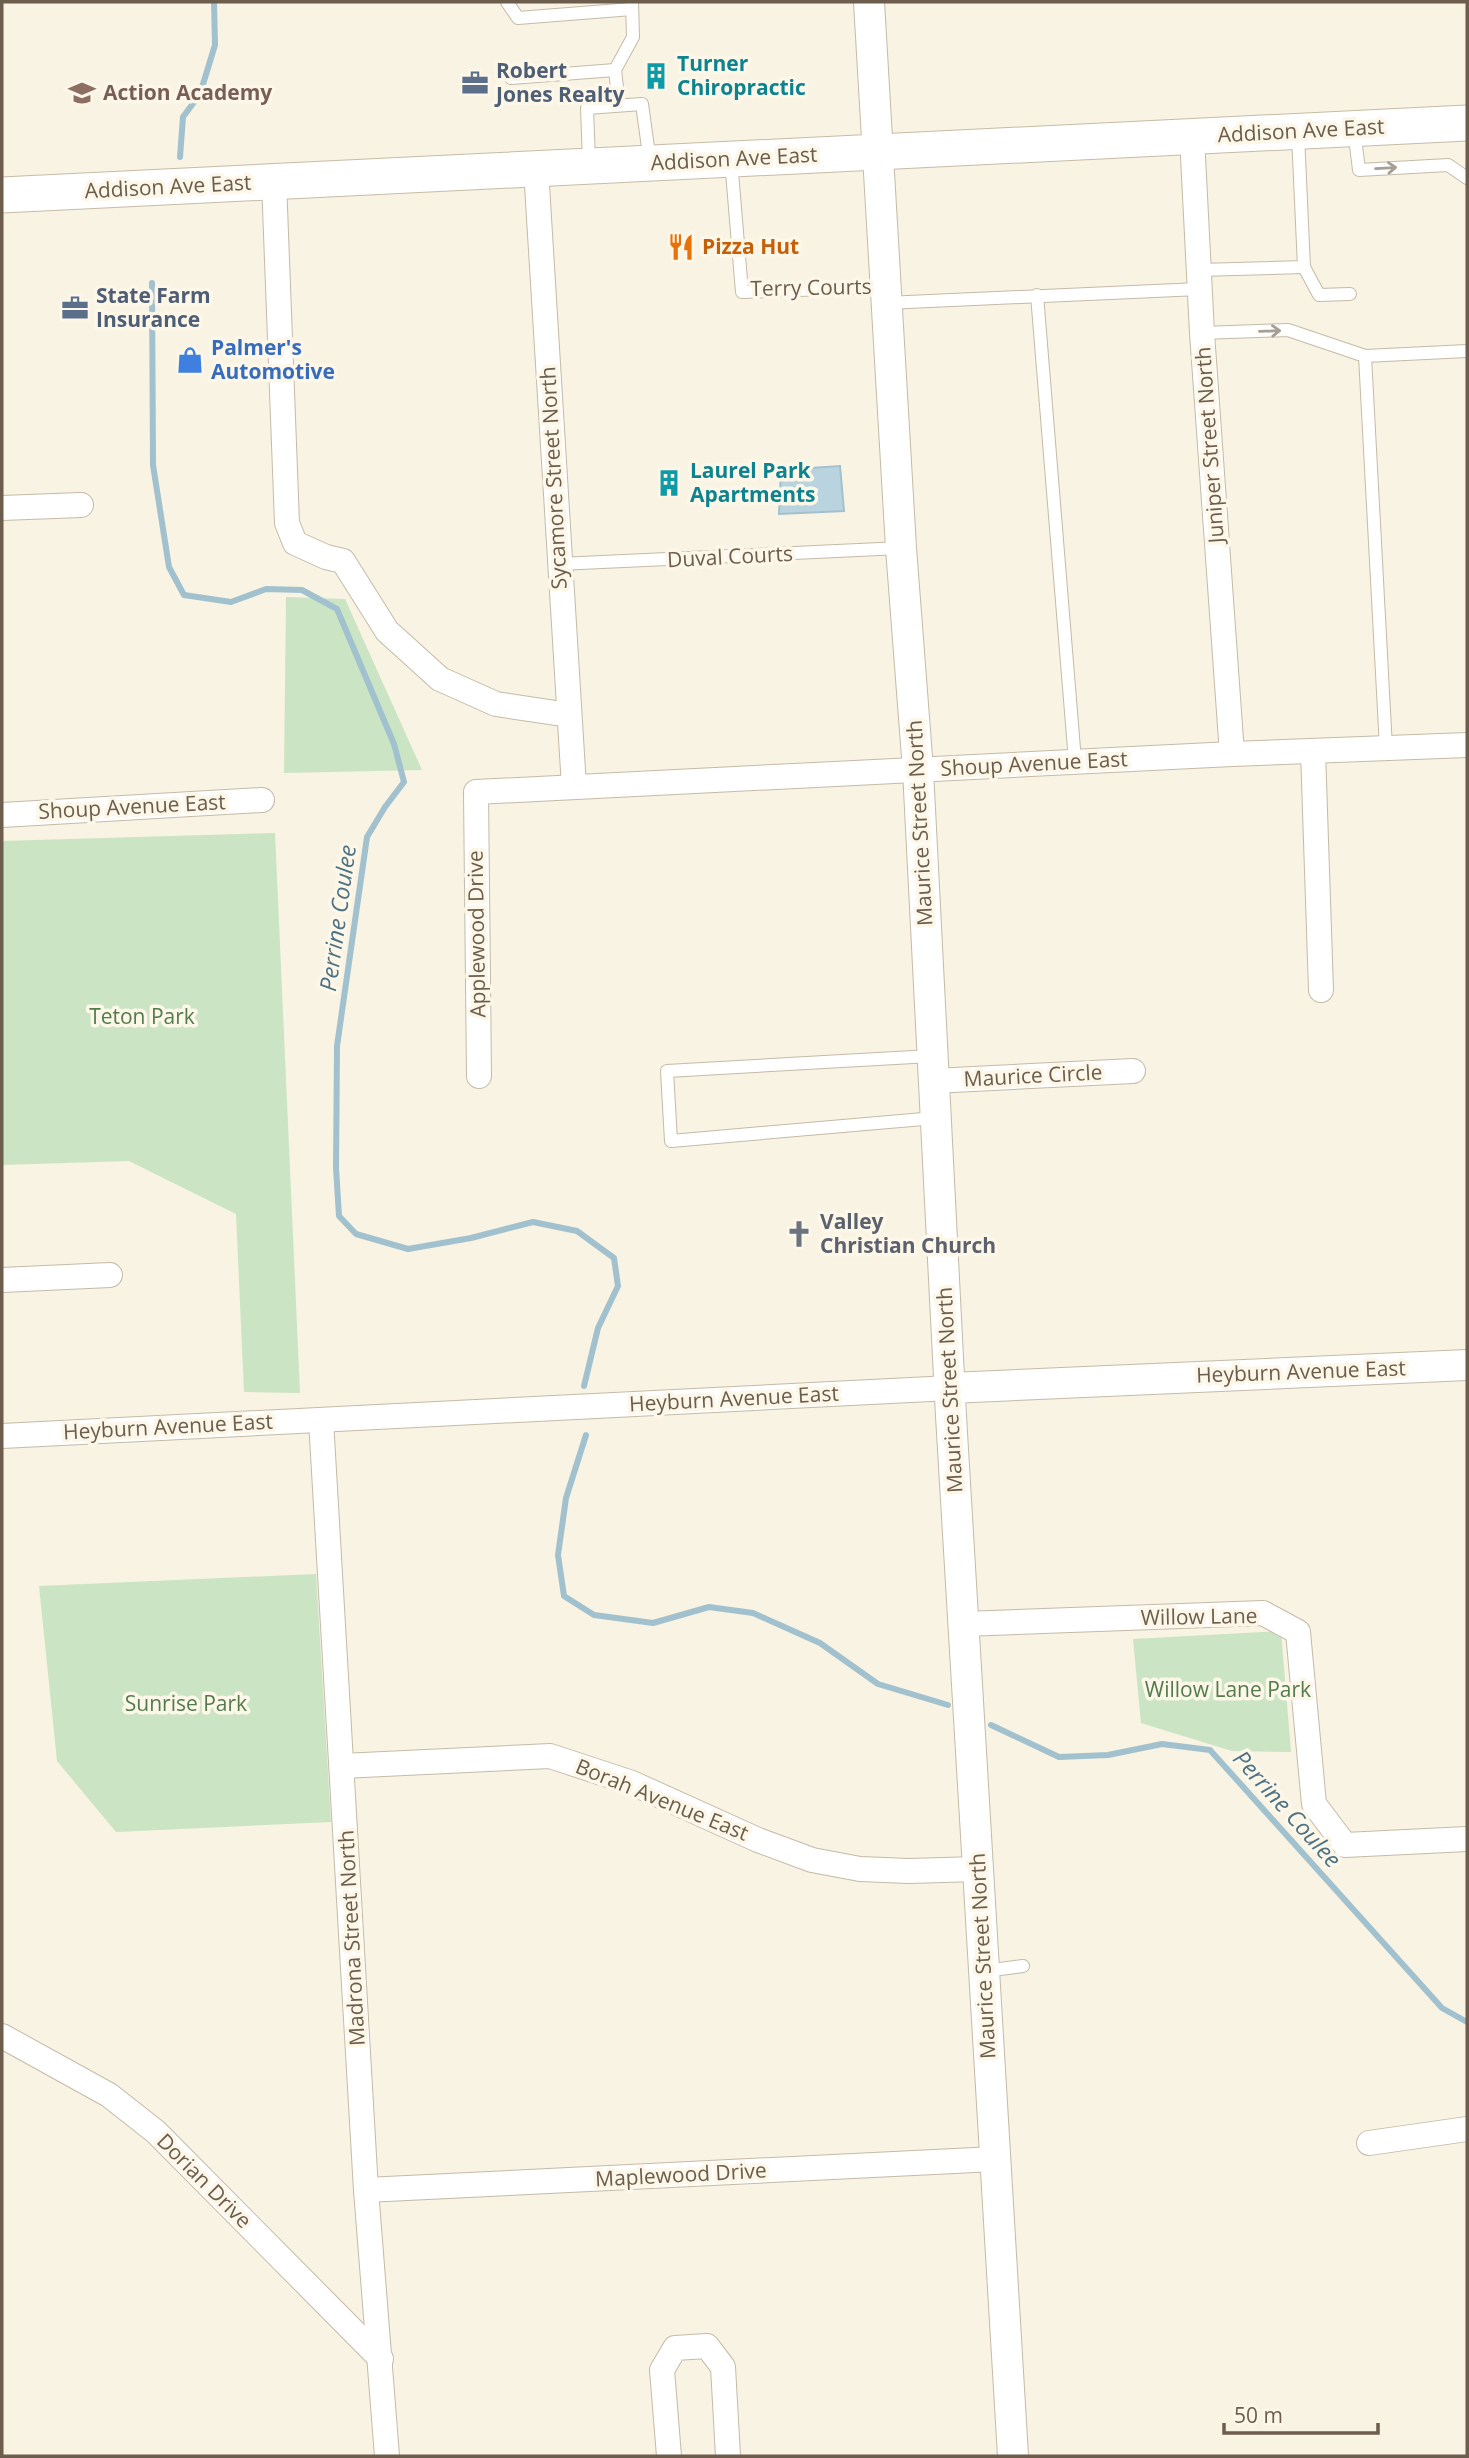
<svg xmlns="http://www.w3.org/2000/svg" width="1469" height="2458" viewBox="0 0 1469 2458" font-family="'Open Sans',sans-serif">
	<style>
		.green { fill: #cbe4c3 }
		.water { fill: #bad4df; stroke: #a1c1cf; stroke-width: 2 }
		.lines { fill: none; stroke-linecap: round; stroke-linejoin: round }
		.stream { stroke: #a1c1cf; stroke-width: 6 }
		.service-casing { stroke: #c5baa8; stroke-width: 14 }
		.minor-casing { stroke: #c5baa8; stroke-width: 26 }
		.tertiary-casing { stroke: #c5baa8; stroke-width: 32 }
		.secondary-casing { stroke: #c7bba6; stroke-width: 37 }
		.service { stroke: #fff; stroke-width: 12 }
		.minor { stroke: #fff; stroke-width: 24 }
		.tertiary { stroke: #fff; stroke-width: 30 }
		.secondary { stroke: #fff; stroke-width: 35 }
		.oneway { stroke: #a79e94 }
		.labels { text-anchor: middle; stroke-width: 7; stroke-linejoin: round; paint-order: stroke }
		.culture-label { font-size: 21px; font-weight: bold; fill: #0d838f; stroke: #fcf7e8; text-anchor: start }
		.service-label { font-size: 21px; font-weight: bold; fill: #4e5e75; stroke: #fcf7e8; text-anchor: start }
		.education-label { font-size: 21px; font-weight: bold; fill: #785e54; stroke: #fcf7e8; text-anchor: start }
		.street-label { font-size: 21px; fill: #6d5d4c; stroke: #fcf7e8 }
		.food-label { font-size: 21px; font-weight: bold; fill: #c56008; stroke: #fcf7e8; text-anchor: start }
		.shop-label { font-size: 21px; font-weight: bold; fill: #366cbe; stroke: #fcf7e8; text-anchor: start }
		.park-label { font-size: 21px; fill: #537c4c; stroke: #fcf7e8 }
		.worship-label { font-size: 21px; font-weight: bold; fill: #5b616d; stroke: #fcf7e8; text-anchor: start }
		.water-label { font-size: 23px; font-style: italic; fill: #4c7284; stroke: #fcf7e8 }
	</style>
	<rect width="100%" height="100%" fill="#f8f3e2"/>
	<!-- green -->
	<g class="green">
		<polygon points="286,597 345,599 422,770 284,773"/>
		<polygon points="275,833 300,1393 244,1392 236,1214 129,1161 2,1165 2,841"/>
		<polygon points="316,1574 331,1822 116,1832 57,1761 39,1586"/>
		<polygon points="1281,1631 1291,1752 1232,1751 1141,1723 1133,1639"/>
	</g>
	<!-- water -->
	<polygon class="water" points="840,466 844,511 779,514 781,470"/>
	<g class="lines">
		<!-- stream -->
		<g class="stream">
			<polyline points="180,157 183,117 200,94 215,45 214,2"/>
			<polyline points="152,283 153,465 169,567 184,595 231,602 266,589 302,590 337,609 394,744 404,782 385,807 367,837 337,1046 336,1168 339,1216 356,1234 408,1249 471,1238 533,1222 577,1231 614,1258 618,1286 598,1328 584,1386"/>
			<polyline points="586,1435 566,1498 558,1555 564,1596 594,1615 653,1623 709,1607 753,1613 820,1643 878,1684 948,1705"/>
			<polyline points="991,1725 1059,1757 1108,1755 1162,1744 1210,1750 1442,2008 1467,2022"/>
		</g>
		<defs>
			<g id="service">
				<polyline points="507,2 518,18 632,9"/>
				<polyline points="511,78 615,70"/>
				<polyline points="619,105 615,70 633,37 632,2"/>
				<polyline points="1354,129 1359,170 1448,165 1467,178"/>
				<polyline points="731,160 742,292 885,287"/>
				<polyline points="589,162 587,108 642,104 650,162"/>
				<polyline points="1304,267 1319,295 1350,294"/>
				<polyline points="1199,270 1304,267 1298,135"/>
				<polyline points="1037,295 1075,761"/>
				<polyline points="886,303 1199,289"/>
				<polyline points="1202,333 1288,330 1365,356 1467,351"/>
				<polyline points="1365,356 1386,748"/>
				<polyline points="559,564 901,548"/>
				<polyline points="931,1056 667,1071 671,1141 935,1118"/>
				<polyline points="985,1971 1023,1966"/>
			</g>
			<g id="minor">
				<polyline points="1192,137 1202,333 1232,754"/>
				<polyline points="536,169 574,787"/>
				<polyline points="274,181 287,523 295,543 326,557 343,561 387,631 440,679 496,704 569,715"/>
				<polyline points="2,508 81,505"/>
				<polyline points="1313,751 1321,990"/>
				<polyline points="2,815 262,800"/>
				<polyline points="479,1076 476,792 1232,754 1467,745"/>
				<polyline points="933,1081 1133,1071"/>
				<polyline points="2,1280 110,1275"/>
				<polyline points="321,1420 366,2190 387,2456"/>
				<polyline points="2,1436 950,1388"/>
				<polyline points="964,1624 1263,1613 1298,1632 1314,1804 1345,1845 1467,1839"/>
				<polyline points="342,1766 550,1756 632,1783 758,1840 812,1860 860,1869 909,1871 978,1869"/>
				<polyline points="2,2036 109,2095 156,2132 381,2359"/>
				<polyline points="1369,2143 1467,2129"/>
				<polyline points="366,2190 995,2159"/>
				<polyline points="669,2456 662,2370 675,2348 707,2346 723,2367 728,2456"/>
			</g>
			<g id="tertiary">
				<polyline points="869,2 901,548 918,770 951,1416 1013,2456"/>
				<polyline points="950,1388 1467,1365"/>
			</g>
			<polyline id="secondary" points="2,195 1467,123"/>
		</defs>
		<!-- service casing -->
		<use href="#service" class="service-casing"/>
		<!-- minor casing -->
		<use href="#minor" class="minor-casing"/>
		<!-- tertiary casing -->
		<use href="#tertiary" class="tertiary-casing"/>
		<!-- secondary casing -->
		<use href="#secondary" class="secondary-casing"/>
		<!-- service -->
		<use href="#service" class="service"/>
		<!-- minor -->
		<use href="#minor" class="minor"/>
		<!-- tertiary -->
		<use href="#tertiary" class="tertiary"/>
		<!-- secondary -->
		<use href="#secondary" class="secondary"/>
	</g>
	<!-- one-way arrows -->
	<defs><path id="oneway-shaft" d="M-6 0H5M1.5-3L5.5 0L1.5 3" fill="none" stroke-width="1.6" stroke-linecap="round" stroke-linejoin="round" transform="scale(1.75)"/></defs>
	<g class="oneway">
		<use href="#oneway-shaft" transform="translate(1386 168) rotate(-3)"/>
		<use href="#oneway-shaft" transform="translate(1270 331) rotate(-2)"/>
	</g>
	<!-- icons -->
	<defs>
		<symbol id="building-bare" viewBox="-9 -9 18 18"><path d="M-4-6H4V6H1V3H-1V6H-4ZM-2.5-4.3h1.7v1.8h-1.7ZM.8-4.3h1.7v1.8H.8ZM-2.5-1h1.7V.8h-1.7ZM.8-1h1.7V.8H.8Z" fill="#0f9aa8" stroke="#fcf7e8" stroke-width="2.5" paint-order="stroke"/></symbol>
		<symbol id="office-bare" viewBox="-9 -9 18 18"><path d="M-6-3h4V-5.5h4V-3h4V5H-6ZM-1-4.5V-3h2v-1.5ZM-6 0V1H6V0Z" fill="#5c6f8a" stroke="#fcf7e8" stroke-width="2.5" paint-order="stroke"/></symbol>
		<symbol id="school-bare" viewBox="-9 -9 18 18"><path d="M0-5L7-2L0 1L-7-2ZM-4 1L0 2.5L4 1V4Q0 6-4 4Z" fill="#8d6e63" stroke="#fcf7e8" stroke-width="2.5" paint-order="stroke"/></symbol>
		<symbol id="restaurant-bare" viewBox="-9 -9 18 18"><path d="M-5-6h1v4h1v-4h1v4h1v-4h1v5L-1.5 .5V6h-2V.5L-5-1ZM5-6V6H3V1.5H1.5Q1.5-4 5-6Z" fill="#e8710a" stroke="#fcf7e8" stroke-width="2.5" paint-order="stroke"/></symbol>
		<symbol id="shop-bare" viewBox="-9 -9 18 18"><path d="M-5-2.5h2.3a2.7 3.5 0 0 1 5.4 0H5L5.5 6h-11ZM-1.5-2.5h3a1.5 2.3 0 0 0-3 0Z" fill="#3f7fe0" stroke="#fcf7e8" stroke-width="2.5" paint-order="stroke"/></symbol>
		<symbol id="church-bare" viewBox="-9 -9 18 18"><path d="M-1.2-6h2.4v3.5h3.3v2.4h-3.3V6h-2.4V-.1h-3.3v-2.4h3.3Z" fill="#6b7280" stroke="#fcf7e8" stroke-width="2.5" paint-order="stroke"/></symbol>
	</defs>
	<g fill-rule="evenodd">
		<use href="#building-bare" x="637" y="57" width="38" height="38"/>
		<use href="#office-bare" x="456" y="64" width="38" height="38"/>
		<use href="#school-bare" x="63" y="74" width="38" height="38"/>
		<use href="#restaurant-bare" x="662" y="228" width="38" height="38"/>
		<use href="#office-bare" x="56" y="289" width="38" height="38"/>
		<use href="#shop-bare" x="171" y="341" width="38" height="38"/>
		<use href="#building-bare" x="650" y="464" width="38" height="38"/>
		<use href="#church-bare" x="780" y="1215" width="38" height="38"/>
	</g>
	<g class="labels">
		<!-- culture labels -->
		<g class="culture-label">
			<text x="677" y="71">Turner<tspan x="677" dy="24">Chiropractic</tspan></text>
			<text x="690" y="478">Laurel Park<tspan x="690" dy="24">Apartments</tspan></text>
		</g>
		<!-- service labels -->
		<g class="service-label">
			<text x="496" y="78">Robert<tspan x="496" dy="24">Jones Realty</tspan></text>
			<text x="96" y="303">State Farm<tspan x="96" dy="24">Insurance</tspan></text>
		</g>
		<!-- education labels -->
		<g class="education-label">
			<text x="103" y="100">Action Academy</text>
		</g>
		<!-- street labels -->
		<g class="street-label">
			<text transform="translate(1301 131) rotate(-3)" y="7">Addison Ave East</text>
			<text transform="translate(734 159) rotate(-3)" y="7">Addison Ave East</text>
			<text transform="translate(168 187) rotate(-3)" y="7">Addison Ave East</text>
			<text transform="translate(811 288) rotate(-1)" y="7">Terry Courts</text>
			<text transform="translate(1210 445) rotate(-94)" y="7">Juniper Street North</text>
			<text transform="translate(554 478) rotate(-93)" y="7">Sycamore Street North</text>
			<text transform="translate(730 557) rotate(-3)" y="7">Duval Courts</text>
			<text transform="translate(1034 764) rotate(-3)" y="7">Shoup Avenue East</text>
			<text transform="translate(132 807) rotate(-3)" y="7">Shoup Avenue East</text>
			<text transform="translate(920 823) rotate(-93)" y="7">Maurice Street North</text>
			<text transform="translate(477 934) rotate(-91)" y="7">Applewood Drive</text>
			<text transform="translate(1033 1076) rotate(-3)" y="7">Maurice Circle</text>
			<text transform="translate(1301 1372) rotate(-2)" y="7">Heyburn Avenue East</text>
			<text transform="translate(950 1390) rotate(-93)" y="7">Maurice Street North</text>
			<text transform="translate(734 1399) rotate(-3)" y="7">Heyburn Avenue East</text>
			<text transform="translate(168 1427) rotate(-3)" y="7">Heyburn Avenue East</text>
			<text transform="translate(1199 1617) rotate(-1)" y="7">Willow Lane</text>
			<text transform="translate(662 1800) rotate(22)" y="7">Borah Avenue East</text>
			<text transform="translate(352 1938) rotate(-93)" y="7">Madrona Street North</text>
			<text transform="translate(983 1956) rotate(-93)" y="7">Maurice Street North</text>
			<text transform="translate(681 2175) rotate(-3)" y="7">Maplewood Drive</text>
			<text transform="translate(204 2181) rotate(45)" y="7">Dorian Drive</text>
		</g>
		<!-- food labels -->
		<g class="food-label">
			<text x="702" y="254">Pizza Hut</text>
		</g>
		<!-- shop labels -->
		<g class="shop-label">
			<text x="211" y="355">Palmer's<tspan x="211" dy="24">Automotive</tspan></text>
		</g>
		<!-- park labels -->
		<g class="park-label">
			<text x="142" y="1024">Teton Park</text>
			<text x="1228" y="1697">Willow Lane Park</text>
			<text x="186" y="1711">Sunrise Park</text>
		</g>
		<!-- worship labels -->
		<g class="worship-label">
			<text x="820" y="1229">Valley<tspan x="820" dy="24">Christian Church</tspan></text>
		</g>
		<!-- water labels -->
		<g class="water-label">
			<text transform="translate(338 918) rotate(-82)" y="8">Perrine Coulee</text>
			<text transform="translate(1287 1809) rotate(48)" y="8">Perrine Coulee</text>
		</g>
	</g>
	<!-- border -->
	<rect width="1469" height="2458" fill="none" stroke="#6d5d4c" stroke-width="7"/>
	<!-- scale -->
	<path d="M1224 2423v10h154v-10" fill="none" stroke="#6d5d4c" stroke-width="3.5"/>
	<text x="1234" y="2423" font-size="21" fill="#6d5d4c" stroke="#fcf7e8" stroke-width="5" paint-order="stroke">50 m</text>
</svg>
